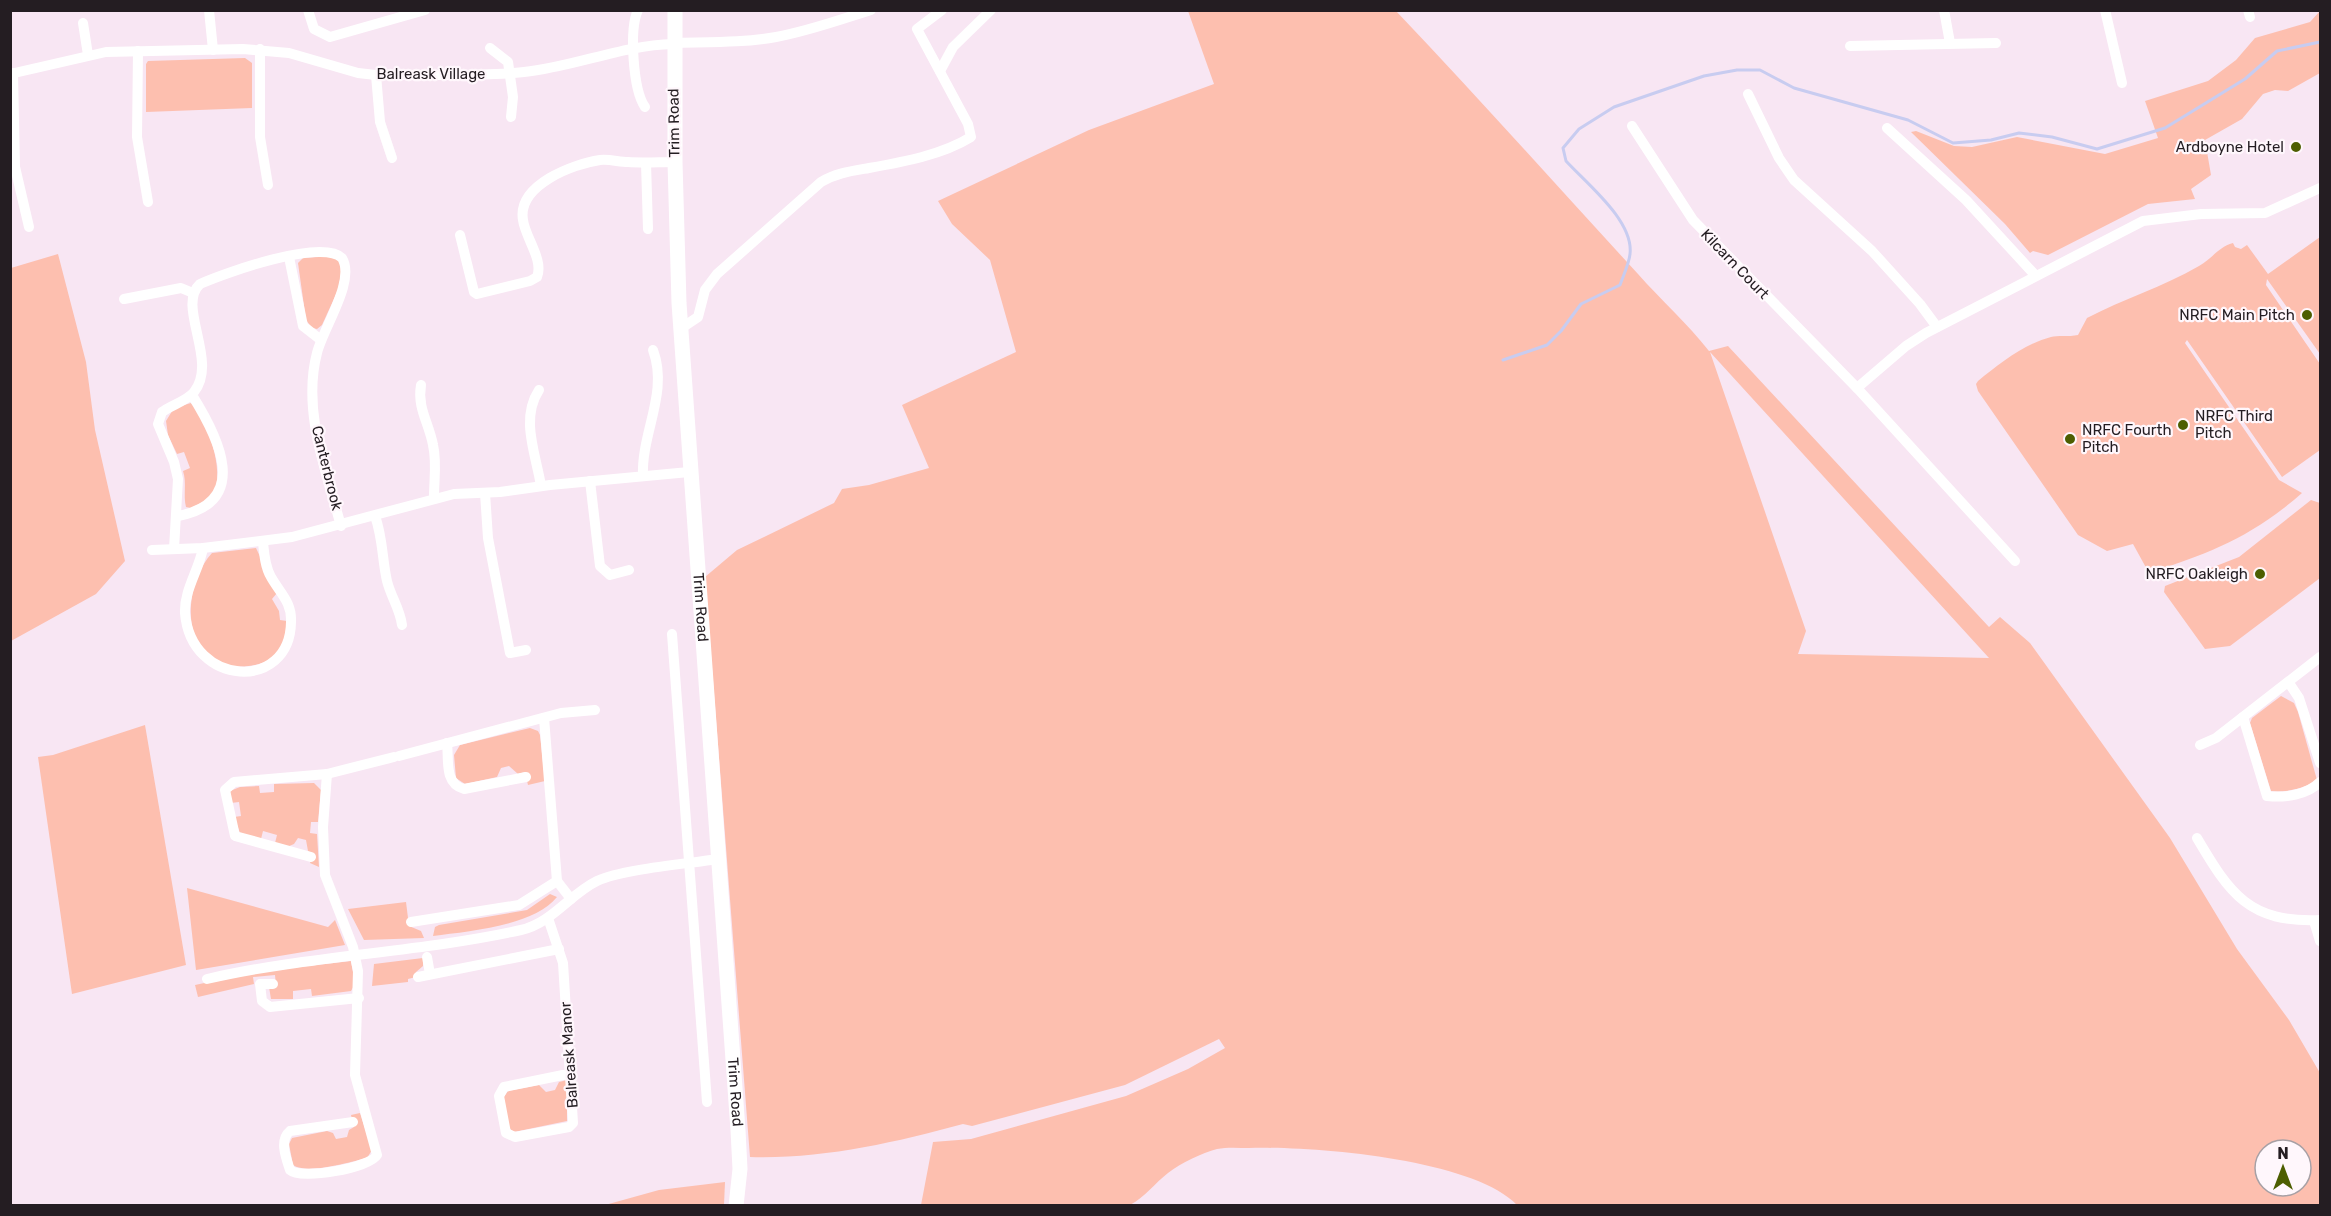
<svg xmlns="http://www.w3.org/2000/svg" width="2331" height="1216" viewBox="0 0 2331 1216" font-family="Rubik,sans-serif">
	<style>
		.green { fill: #fdbfaf; fill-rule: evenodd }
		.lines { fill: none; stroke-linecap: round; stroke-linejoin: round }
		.stream { stroke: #c8ccf0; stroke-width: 3 }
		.street { stroke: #fff; stroke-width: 10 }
		.secondary { stroke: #fff; stroke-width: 15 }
		.poi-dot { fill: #4d5e01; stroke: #fff7fc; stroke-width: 2 }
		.labels { text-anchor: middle; stroke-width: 4.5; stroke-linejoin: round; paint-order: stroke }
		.street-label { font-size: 15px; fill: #241d22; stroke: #fff7fc }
		.poi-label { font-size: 15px; fill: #241d22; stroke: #fff7fc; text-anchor: end }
	</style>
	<rect width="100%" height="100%" fill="#f8e6f3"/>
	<!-- green -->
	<g class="green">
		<path d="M 1188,11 L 1396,11 C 1478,97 1557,186 1638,274 C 1661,300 1687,323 1709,351 L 1728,346 L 1989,627 L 2000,617 L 2030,643 L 2170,838 L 2237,949 L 2289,1020 L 2320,1073 L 2320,1205 L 1517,1205 C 1473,1159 1313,1146 1249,1148 C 1239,1148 1227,1147 1217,1149 C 1202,1153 1181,1163 1168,1173 C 1155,1183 1145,1197 1130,1205 L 921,1205 L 933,1142 L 971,1139 L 1126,1096 L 1188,1069 L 1225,1048 L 1219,1039 L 1125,1085 L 972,1126 L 963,1124 C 893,1143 823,1159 750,1157 L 705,577 L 737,550 L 834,503 L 842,489 L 869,485 L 929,468 L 902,405 L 1016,352 L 990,260 L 952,224 L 938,201 L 1089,130 L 1214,84 ZM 1710,352 L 1989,658 L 1798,654 L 1806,631 ZM 2265,1150 L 2301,1150 L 2301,1186 L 2265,1186 Z"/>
		<polygon points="2320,11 2320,73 2288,91 2275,90 2263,94 2242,119 2205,140 2211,175 2191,189 2195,199 2148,204 2048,255 2033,251 2030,253 2005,224 1911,132 1916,131 1954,146 1972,147 2017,137 2105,154 2158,138 2145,101 2208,81 2236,60 2255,38 2310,22"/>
		<polygon points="245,58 252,63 252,108 146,112 146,64 148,61"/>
		<path d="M 2320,237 L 2320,354 L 2267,279 L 2266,285 L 2320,364 L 2320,450 L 2282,477 L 2187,340 L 2185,343 L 2279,480 L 2302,493 C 2252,537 2210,553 2149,573 L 2133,544 L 2107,551 L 2078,535 L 1978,391 L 1976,384 L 1978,381 C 1999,364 2024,344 2051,337 C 2057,335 2069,337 2078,335 L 2087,318 C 2123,299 2163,287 2199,266 C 2212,259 2218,247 2233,243 L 2235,247 L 2241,249 L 2247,245 L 2268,274 Z"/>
		<polygon points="58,254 86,362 95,430 125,561 96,594 11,641 11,268"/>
		<polygon points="334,256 343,264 338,290 322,325 317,329 312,328 306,320 298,263 303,258"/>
		<path d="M 191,403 C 207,416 225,473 214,492 C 209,501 199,504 191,508 L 186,507 C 183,495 187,483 183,471 L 190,468 L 184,452 L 177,454 L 168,435 L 166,421 L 174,408 Z"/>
		<polygon points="2311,500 2320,503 2320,578 2230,646 2205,649 2164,592 2165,586 2239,557"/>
		<path d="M 256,548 L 277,593 L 272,599 L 279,611 L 280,620 L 287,621 C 286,628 286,637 284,644 C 274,668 234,672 214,660 C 179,639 188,579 212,553 Z"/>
		<path d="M 2281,696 L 2294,703 L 2298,712 L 2317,780 C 2306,788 2285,793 2271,791 L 2250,723 L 2252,718 Z"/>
		<polygon points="145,725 186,965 72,994 38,757 53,755"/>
		<polygon points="530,728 538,731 540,735 545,781 528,785 525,772 518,774 509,766 501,768 497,777 465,784 456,778 454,755 460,745"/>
		<polygon points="314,783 321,790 318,822 311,822 310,833 317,834 319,867 310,863 313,854 308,851 306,840 298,838 294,844 287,847 275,843 277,835 263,831 261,839 240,833 234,817 241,816 239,802 231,803 230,791 240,787 259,786 260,793 274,792 274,784"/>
		<polygon points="187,888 328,927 335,920 345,945 196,970"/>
		<path d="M 550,894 L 557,897 C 534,926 469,931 433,936 L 435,927 L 439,925 L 527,910 Z"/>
		<polygon points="406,902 409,926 421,931 424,938 364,940 348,909"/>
		<polygon points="423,958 423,966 416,972 416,977 408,979 408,982 372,986 374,964"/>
		<polygon points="351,961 355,984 351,991 312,996 311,989 293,991 293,999 271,999 269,987 276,986 275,975 253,977 254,984 198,997 195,985 256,972"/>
		<polygon points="567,1080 567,1121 514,1132 509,1128 503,1098 508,1091 539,1085 546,1092 555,1090 559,1082"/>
		<path d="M 360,1113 L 372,1150 L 367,1158 C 350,1162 307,1175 293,1165 L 289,1144 L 292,1138 L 327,1131 L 333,1133 L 336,1139 L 347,1137 L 349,1130 L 354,1127 L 351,1115 Z"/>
		<polygon points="725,1182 724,1205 605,1205 659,1190"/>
	</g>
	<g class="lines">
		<!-- stream -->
		<path class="stream" d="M 1503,360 L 1547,345 L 1561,331 L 1581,304 L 1620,285 C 1623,276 1629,264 1630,254 C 1634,221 1587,184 1566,161 L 1563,148 L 1579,129 L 1614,107 L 1704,76 L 1737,70 L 1760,70 L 1794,88 L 1908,120 L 1953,143 L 1991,140 L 2019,133 L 2052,137 L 2097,149 L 2165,128 L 2245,79 L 2277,51 L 2320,42"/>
		<!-- street -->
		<g class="street">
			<polyline points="209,10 213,50"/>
			<polyline points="308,10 314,29 330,37 425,10"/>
			<path d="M 638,10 C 629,29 633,90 645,107"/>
			<polyline points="1944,10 1950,43"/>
			<polyline points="2105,10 2122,83"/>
			<polyline points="2248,10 2250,17"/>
			<polyline points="83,23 88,55"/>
			<path d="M 673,43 C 708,42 743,43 776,37 C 809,31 839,20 871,10"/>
			<polyline points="1850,46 1996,43"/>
			<polyline points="490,48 508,62 513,97 511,117"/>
			<polyline points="260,49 260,137 268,185"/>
			<polyline points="138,51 137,137 148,202"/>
			<polyline points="940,71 953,47 991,10"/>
			<polyline points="13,73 15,167 29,227"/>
			<path d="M 10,74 L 106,52 L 243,49 L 289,53 L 358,73 L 376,75 C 425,74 475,77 524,72 C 574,67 623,45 673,44"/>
			<polyline points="376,75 380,122 392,158"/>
			<polyline points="1748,94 1779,158 1794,180 1872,251 1920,304 1937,327"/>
			<polyline points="1632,126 1693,220 1857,388 2015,561"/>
			<polyline points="1887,128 1966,200 2035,275"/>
			<polyline points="646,163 648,229"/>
			<path d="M 460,235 L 474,292 L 477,294 L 530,281 L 537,277 C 544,260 525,237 523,220 C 517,185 573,164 600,160 C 610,159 619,162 628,162 C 643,163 659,162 675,162"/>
			<polyline points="289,257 303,326 321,340"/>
			<polyline points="124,299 181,288 193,293"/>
			<path d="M 680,329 L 698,317 L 705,290 L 717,274 L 821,182 C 836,173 852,171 869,168 C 903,162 942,155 971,137 L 968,124 L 917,29 L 942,10"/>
			<path d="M 421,385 C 417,408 429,423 433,445 C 437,462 434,480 434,497"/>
			<polyline points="1857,388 1906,346 1926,333 2143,221 2201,214 2265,213 2320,188"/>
			<path d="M 539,390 C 520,419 536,454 541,486"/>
			<path d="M 643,476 C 641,433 669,393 653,350"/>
			<polyline points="590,481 600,566 610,575 629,570"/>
			<polyline points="485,493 488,538 510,653 526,650"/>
			<path d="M 178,516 C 251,502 219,438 192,395"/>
			<path d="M 375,516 C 383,538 382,559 387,581 C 391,597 400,609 402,625"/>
			<path d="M 203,548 C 199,570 184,590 185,613 C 191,687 290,692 291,622 C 292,602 280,593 271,577 C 265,567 264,553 263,542"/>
			<path d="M 174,549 L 178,479 L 174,462 L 158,424 L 162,412 C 171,405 187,401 194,392 C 219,361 176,306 200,284 C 225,273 322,238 342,258 C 356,281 323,328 317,353 C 302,410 326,471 341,526"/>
			<polyline points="152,550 203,548 292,537 454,494 500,492 550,485 689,472"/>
			<polyline points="672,634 707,1102"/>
			<polyline points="2289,683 2299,698 2320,763"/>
			<path d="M 2243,717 L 2267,796 C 2285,798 2307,795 2320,782"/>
			<polyline points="544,718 557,881 571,899"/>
			<path d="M 447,743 C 449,760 444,784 464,789 L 526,777"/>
			<polyline points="2200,745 2216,738 2320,657"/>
			<polyline points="399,756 561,713 595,710"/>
			<path d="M 327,774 L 323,827 L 325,875 L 353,947 L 358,971 L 355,1075 L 377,1155 C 370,1168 301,1180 290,1170 C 286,1158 279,1140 290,1131 L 353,1122"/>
			<path d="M 2197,838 C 2230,894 2249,923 2320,920"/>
			<polyline points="311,857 235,836 225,790 234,782 327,774 394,757"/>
			<polyline points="548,918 563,963 573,1123 569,1127 515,1137 506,1133 499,1096 504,1087 563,1075"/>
			<polyline points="2314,921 2320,941"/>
			<polyline points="411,922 519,905 557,881"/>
			<polyline points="427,957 430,974"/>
			<polyline points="418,977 559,949"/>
			<path d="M 207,979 C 311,955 417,953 521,930 C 552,923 570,894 597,881 C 623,869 686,864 718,859"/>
			<polyline points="273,984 260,984 262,1001 270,1007 359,998"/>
		</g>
		<!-- secondary -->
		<path class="secondary" id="s1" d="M 675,10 L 675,162 L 679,303 L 738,1130 L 740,1169 L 736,1206"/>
	</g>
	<!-- markers -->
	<g class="poi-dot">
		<circle cx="2296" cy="147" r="6"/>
		<circle cx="2307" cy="315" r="6"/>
		<circle cx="2183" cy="425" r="6"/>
		<circle cx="2070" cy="439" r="6"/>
		<circle cx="2260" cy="574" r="6"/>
	</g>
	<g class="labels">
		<!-- street labels -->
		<g class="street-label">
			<text x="431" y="79">Balreask Village</text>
			<text transform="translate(674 123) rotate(-91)" y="5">Trim Road</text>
			<text transform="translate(1735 264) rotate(46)" y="5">Kilcarn Court</text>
			<text transform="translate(327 468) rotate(76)" y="5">Canterbrook</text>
			<text dy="5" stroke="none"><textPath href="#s1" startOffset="598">Trim Road</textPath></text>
			<text transform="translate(569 1055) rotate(-94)" y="5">Balreask Manor</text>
			<text dy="5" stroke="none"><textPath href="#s1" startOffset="1084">Trim Road</textPath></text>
		</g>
		<!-- poi labels -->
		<g class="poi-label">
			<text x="2284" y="152">Ardboyne Hotel</text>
			<text x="2295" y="320">NRFC Main Pitch</text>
			<text x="2195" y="421" text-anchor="start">NRFC Third<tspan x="2195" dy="17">Pitch</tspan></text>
			<text x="2082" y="435" text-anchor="start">NRFC Fourth<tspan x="2082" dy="17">Pitch</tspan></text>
			<text x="2248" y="579">NRFC Oakleigh</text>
		</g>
	</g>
	<!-- border -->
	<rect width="2331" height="1216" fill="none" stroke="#241d22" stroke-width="24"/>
	<!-- north arrow -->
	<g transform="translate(2283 1168)"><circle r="28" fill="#fff7fc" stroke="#a7a0a5" stroke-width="1.5"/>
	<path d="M0-4.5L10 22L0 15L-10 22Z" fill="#4d5e01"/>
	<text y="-9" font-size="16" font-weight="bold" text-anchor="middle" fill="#241d22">N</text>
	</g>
</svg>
